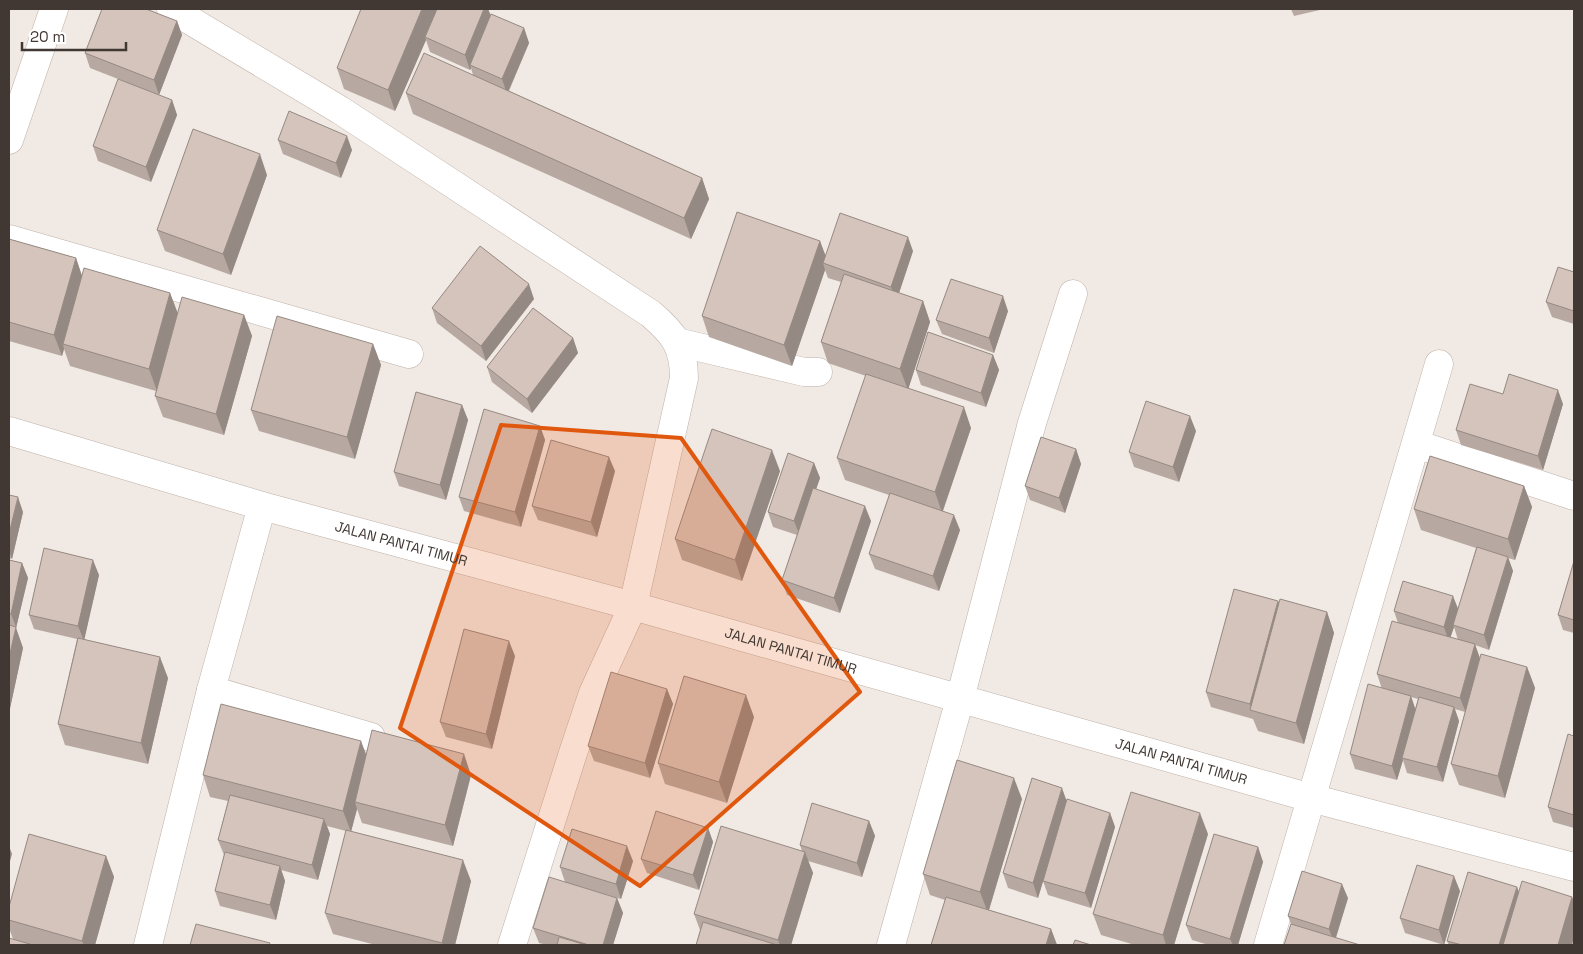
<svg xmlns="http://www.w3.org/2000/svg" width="1583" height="954" viewBox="0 0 1583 954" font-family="'Space Grotesk',sans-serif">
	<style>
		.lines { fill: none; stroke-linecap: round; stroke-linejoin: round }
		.minor-casing { stroke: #bfb1a9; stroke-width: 29 }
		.minor { stroke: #fff; stroke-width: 28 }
		.wall { fill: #b7a9a1; fill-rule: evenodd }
		.shaded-wall { fill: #958983 }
		.building { fill: #d5c4bb; stroke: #958983 }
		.marked { fill: #e0570e; fill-opacity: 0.2; stroke: #e0570e; stroke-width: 4; stroke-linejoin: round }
		.labels { text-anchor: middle; stroke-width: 4; stroke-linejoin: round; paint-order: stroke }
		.street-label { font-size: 14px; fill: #423833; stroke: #fff }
	</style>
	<rect width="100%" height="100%" fill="#f1e9e3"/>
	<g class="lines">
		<defs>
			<g id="minor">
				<path d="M 171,9 L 340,110 L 651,314 C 674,334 684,346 684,378 L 633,606 L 593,693 L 573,753 L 512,945"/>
				<polyline points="9,140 54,9"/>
				<polyline points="9,239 409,354"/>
				<polyline points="677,342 804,372 818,372"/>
				<path id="s1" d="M 9,431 L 262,506 L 633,606 L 1311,798 L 1574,867"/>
				<polyline points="1416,444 1574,496"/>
				<polyline points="211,690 371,737"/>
				<polyline points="148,945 211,690 262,506"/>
				<polyline points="891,945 960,699 1032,423 1073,294"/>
				<polyline points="1268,945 1439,364"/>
			</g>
		</defs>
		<!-- minor casing -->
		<use href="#minor" class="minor-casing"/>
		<!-- minor -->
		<use href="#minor" class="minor"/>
	</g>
	<!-- wall -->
	<g class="wall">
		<polygon points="488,9 491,16 524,28 529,43 509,91 702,178 709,199 691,239 413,114 406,93 473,75 471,68 470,70 430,52 426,40 395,111 344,89 337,68"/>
		<polygon points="1291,9 1324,9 1294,16"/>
		<polygon points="177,21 182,35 159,95 90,68 85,53"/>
		<polygon points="172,100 177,115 151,182 98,161 93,146"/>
		<polygon points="278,140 352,150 341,178 283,154"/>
		<polygon points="267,175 231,275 165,251 157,230"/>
		<polygon points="9,239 76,258 82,276 170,293 178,314 244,315 252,336 224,435 163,417 155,396 156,391 70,366 64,349 62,356 9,341"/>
		<polygon points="820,241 825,256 913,251 899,293 923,301 930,322 908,388 971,428 943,511 960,530 939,591 875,569 869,554 889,495 845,480 837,458 866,376 828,363 821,342 841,282 828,278 825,270 792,366 709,337 702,316"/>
		<polygon points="1574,272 1574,324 1552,317 1546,302"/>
		<polygon points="534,299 486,361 437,323 432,308"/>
		<polygon points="1008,311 994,353 942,334 936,320"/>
		<polygon points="573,338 578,353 532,413 492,382 487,367"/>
		<polygon points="373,344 381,365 355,459 259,431 251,410"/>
		<polygon points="993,355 999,370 986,407 921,385 916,370"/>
		<polygon points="1503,394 1563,404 1543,470 1461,445 1456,430"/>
		<polygon points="462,405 468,420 446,500 399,486 394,472"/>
		<polygon points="540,426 545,440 521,527 464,511 459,497"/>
		<polygon points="1196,431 1179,482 1134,467 1129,452"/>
		<polygon points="1076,449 1081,464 1065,513 1030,500 1025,486"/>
		<polygon points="814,463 820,478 816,489 871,521 840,613 787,595 782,580 797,535 773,527 768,512"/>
		<polygon points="615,471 597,537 538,520 532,506"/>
		<polygon points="780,471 742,581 682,560 675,539"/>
		<path d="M 1524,486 L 1532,507 L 1515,560 L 1508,558 L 1513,571 L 1489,650 L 1475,645 L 1480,658 L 1527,667 L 1535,688 L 1505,798 L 1459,785 L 1451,764 L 1465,712 L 1455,709 L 1459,721 L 1443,782 L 1407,773 L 1403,760 L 1397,780 L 1355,769 L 1350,754 L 1382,689 L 1377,674 L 1398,623 L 1394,611 L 1458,609 L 1476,548 L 1421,530 L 1414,509 ZM 1454,627 L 1458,640 L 1450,637 ZM 1411,697 L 1418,699 L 1415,709 Z"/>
		<polygon points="9,495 23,512 12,559 9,558"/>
		<polygon points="9,560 22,563 28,578 16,628 23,648 9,713"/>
		<polygon points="1574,561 1574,633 1563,630 1558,615"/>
		<polygon points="99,575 84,639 168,678 148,764 65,745 58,724 77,639 34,629 29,615"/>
		<polygon points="1278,601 1279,604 1327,612 1334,633 1304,744 1258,731 1253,719 1211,707 1206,692"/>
		<polygon points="515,656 492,749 446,737 440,722"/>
		<polygon points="667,689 673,704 650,778 594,761 588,746"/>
		<polygon points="754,717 727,803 665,784 658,763"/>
		<polygon points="1574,736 1574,828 1553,822 1548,807"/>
		<polygon points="366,754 471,775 453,846 362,823 357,809 351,831 471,881 455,945 376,945 333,934 325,913 346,831 327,826 330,834 318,880 281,870 285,881 276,920 220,906 215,891 224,855 218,840 228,801 210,797 203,775"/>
		<polygon points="1022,799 989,910 1051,929 1057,945 931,945 945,900 930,895 923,874"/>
		<polygon points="1067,801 1110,813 1115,827 1091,908 1048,895 1043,881 1038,898 1008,888 1003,873"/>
		<polygon points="869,821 875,836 862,877 808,861 813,873 791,945 696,945 700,930 694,914 802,851 800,845"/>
		<polygon points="708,828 713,842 699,890 647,873 641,859"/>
		<polygon points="1208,834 1174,945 1135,945 1101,935 1093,914"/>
		<polygon points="1258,847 1263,862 1238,945 1209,945 1192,940 1186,925"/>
		<polygon points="106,856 114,877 95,945 9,945 13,939 9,928 9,907"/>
		<polygon points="633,861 621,899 565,882 560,867"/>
		<polygon points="1517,887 1519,892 1572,897 1574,903 1574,937 1572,945 1449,945 1447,941"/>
		<polygon points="1460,891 1444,945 1405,933 1400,918"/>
		<polygon points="617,898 623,913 613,945 547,945 539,943 533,928"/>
		<polygon points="1348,898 1336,938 1291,924 1288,916"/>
	</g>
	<!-- shaded-wall -->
	<g class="shaded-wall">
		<polygon points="422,9 439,9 425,37 426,40 395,111 388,90"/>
		<polygon points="484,9 488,9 492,19 470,65 471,68 470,70 465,55"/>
		<polygon points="177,21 182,35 159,95 154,80"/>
		<polygon points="524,28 529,43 507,94 502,79"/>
		<polygon points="172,100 177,115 151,182 146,167"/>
		<polygon points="347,136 352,150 341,178 336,163"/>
		<polygon points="260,154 267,175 231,275 223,254"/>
		<polygon points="702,178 709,199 691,239 684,218"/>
		<polygon points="908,237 913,251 896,302 891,287"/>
		<polygon points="820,241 828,262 823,263 825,270 792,366 784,345"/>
		<polygon points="76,258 83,279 63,344 64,349 62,356 54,335"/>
		<polygon points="529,284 534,299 486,361 481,346"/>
		<polygon points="170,293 178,314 157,391 149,369"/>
		<polygon points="1003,296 1008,311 994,353 989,338"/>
		<polygon points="923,301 930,322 908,390 900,369"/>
		<polygon points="244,315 252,336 224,435 216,414"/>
		<polygon points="573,338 578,353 532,413 527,399"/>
		<polygon points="373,344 381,365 355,459 347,437"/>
		<polygon points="993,355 999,370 986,407 981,393"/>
		<polygon points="1558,390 1563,404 1543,470 1538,456"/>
		<polygon points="462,405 468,420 446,500 440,485"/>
		<polygon points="964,407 971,428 942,513 935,492"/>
		<polygon points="1190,416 1196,431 1179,482 1173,467"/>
		<polygon points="540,426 545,440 521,527 515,512"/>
		<polygon points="1076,449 1081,464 1065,513 1059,498"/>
		<polygon points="772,450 780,471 742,581 735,560"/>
		<polygon points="609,457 615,471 597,537 591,522"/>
		<polygon points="814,463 820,478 800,536 794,521"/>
		<polygon points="1524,486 1532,507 1515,560 1508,539"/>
		<polygon points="18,497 23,512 12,559 9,551 9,534"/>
		<polygon points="865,506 871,521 840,613 834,598"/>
		<polygon points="954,515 960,530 939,591 933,576"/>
		<polygon points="1508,557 1513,571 1489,650 1484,635"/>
		<polygon points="93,560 99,575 84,641 78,626"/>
		<polygon points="22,563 28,578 16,628 23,648 9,713 9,657 16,627 11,614"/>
		<polygon points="1453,596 1459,611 1453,625 1454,627 1449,642 1444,627"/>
		<polygon points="1278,601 1283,616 1252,710 1250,704"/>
		<polygon points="1327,612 1334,633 1304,744 1296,723"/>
		<polygon points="509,641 515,656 492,749 486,734"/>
		<polygon points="1475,644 1480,659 1466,713 1460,698"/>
		<polygon points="160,657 168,678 148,764 141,743"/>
		<polygon points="1527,667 1535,688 1505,798 1498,776"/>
		<polygon points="667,689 673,704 650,778 645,763"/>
		<polygon points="746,695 754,717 727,803 719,782"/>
		<polygon points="1411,696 1416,711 1402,758 1403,760 1397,780 1392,766"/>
		<polygon points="1454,707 1459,721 1443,782 1437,767"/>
		<polygon points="361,741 369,762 355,802 357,809 351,832 343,811"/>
		<polygon points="464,754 471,775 453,846 445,825"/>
		<polygon points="1014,778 1022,799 988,913 980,892"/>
		<polygon points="1062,788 1067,802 1038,898 1033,883"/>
		<polygon points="1110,813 1115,827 1091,908 1085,893"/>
		<polygon points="1200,813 1208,834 1174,945 1166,945 1163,935"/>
		<polygon points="324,819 330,834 318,880 312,865"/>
		<polygon points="869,821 875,836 862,877 857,863"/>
		<polygon points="708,828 713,842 699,890 693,875"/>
		<polygon points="9,846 12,854 9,865"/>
		<polygon points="627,846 633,861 621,899 616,884"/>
		<polygon points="1258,847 1263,862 1238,945 1233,945 1230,939"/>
		<polygon points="805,852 813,873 791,945 780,945 778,940"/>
		<polygon points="106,856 114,877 95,945 84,945 82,941"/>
		<polygon points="463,860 471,881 455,945 443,945 442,943"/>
		<polygon points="280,866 285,881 276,920 270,905"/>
		<polygon points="1454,876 1460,891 1444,945 1439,930"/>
		<polygon points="1342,884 1348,898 1334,943 1329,929"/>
		<polygon points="1517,887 1522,902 1509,945 1499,945"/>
		<polygon points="1572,897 1574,903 1574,937 1572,945 1558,945"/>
		<polygon points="617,898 623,913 613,945 603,945"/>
		<polygon points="1051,929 1057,945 1046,945"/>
	</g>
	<!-- building -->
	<g class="building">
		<polygon points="102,9 146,9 177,21 154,80 85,53"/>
		<polygon points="361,9 422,9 388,90 337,68"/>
		<polygon points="437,9 484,9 465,55 425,37"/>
		<polygon points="491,14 524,28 502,79 470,65"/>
		<polygon points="424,53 702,178 684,218 406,93"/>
		<polygon points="118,79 172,100 146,167 93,146"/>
		<polygon points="289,111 347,136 336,163 278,140"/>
		<polygon points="193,129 260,154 223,254 157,230"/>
		<polygon points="737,212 820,241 784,345 702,316"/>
		<polygon points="840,213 908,237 891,287 823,263"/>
		<polygon points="9,239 76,258 54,335 9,322"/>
		<polygon points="480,246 529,284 481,346 432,308"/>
		<polygon points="1558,267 1574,272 1574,311 1546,302"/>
		<polygon points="84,268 170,293 149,369 63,344"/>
		<polygon points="844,274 923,301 900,369 821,342"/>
		<polygon points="951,279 1003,296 989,338 936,320"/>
		<polygon points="182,297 244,315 216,414 155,396"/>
		<polygon points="533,308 573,338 527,399 487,367"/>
		<polygon points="277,316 373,344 347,437 251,410"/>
		<polygon points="928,332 993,355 981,393 916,370"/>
		<polygon points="866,374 964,407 935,492 837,458"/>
		<polygon points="1509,374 1558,390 1538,456 1456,430 1470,384 1503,394"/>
		<polygon points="416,392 462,405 440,485 394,472"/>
		<polygon points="1146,401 1190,416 1173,467 1129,452"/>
		<polygon points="484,409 540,426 515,512 459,497"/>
		<polygon points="712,429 772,450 735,560 675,539"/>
		<polygon points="1041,437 1076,449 1059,498 1025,486"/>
		<polygon points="551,440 609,457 591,522 532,506"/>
		<polygon points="788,453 814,463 794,521 768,512"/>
		<polygon points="1430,456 1524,486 1508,539 1414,509"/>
		<polygon points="813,488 865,506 834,598 782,580"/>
		<polygon points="890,493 954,515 933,576 869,554"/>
		<polygon points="9,495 18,497 9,534"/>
		<polygon points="1477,547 1508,557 1484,635 1453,625"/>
		<polygon points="44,548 93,560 78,626 29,615"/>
		<polygon points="9,560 22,563 11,614 9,613"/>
		<polygon points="1574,561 1574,620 1558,615"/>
		<polygon points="1403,581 1453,596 1444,627 1394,611"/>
		<polygon points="1234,589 1278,601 1250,704 1206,692"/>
		<polygon points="1280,599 1327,612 1296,723 1250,710"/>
		<polygon points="1392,621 1475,644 1460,698 1377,674"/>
		<polygon points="9,625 16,627 9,658"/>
		<polygon points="464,629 509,641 486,734 440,722"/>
		<polygon points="78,638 160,657 141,743 58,724"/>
		<polygon points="1481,654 1527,667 1498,776 1451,764"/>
		<polygon points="611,672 667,689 645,763 588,746"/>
		<polygon points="684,676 746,695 719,782 658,763"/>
		<polygon points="1368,684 1411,696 1392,766 1350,754"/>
		<polygon points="1419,697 1454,707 1437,767 1402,758"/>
		<polygon points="221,704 361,741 343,811 203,775"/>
		<polygon points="372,730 464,754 445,825 355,802"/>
		<polygon points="1568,734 1574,736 1574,815 1548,807"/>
		<polygon points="957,760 1014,778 980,892 923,874"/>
		<polygon points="1032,778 1062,788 1033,883 1003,873"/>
		<polygon points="1131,792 1200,813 1163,935 1093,914"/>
		<polygon points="230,795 324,819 312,865 218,840"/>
		<polygon points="1067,799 1110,813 1085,893 1043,881"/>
		<polygon points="812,803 869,821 857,863 800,845"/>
		<polygon points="656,811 708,828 693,875 641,859"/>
		<polygon points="721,826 805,852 778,940 694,914"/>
		<polygon points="572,829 627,846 616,884 560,867"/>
		<polygon points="346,830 463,860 442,943 325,913"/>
		<polygon points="29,834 106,856 82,941 9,920 9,907"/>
		<polygon points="1214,834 1258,847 1230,939 1186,925"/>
		<polygon points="225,852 280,866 270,905 215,891"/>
		<polygon points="1417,865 1454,876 1439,930 1400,918"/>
		<polygon points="1302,871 1342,884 1329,929 1288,916"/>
		<polygon points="1468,872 1517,887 1499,945 1462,945 1447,941"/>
		<polygon points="549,877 617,898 603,945 589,945 533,928"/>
		<polygon points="1522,881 1572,897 1558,945 1503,945"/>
		<polygon points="946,897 1051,929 1046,945 931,945"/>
		<polygon points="703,922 777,945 696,945"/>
		<polygon points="196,924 270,943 269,945 190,945"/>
		<polygon points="1291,924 1360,945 1284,945"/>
		<polygon points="559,937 586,945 557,945"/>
		<polygon points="9,938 33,945 9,945"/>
		<polygon points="1075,940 1091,945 1073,945"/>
	</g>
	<!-- marked area -->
	<path class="marked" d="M 501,425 L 681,438 L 860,692 L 640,886 L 400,728 Z"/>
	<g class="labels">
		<!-- street labels -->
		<g class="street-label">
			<text dy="5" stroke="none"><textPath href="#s1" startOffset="408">JALAN PANTAI TIMUR</textPath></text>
			<text dy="5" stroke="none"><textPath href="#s1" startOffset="812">JALAN PANTAI TIMUR</textPath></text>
			<text dy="5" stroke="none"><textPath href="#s1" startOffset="1218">JALAN PANTAI TIMUR</textPath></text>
		</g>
	</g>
	<!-- border -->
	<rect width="1583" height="954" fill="none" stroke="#423833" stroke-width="20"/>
	<!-- scale -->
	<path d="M22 42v8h104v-8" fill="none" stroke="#423833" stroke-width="2.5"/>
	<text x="30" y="42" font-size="15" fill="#423833" stroke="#ffffff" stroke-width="4" paint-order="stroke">20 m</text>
</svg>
